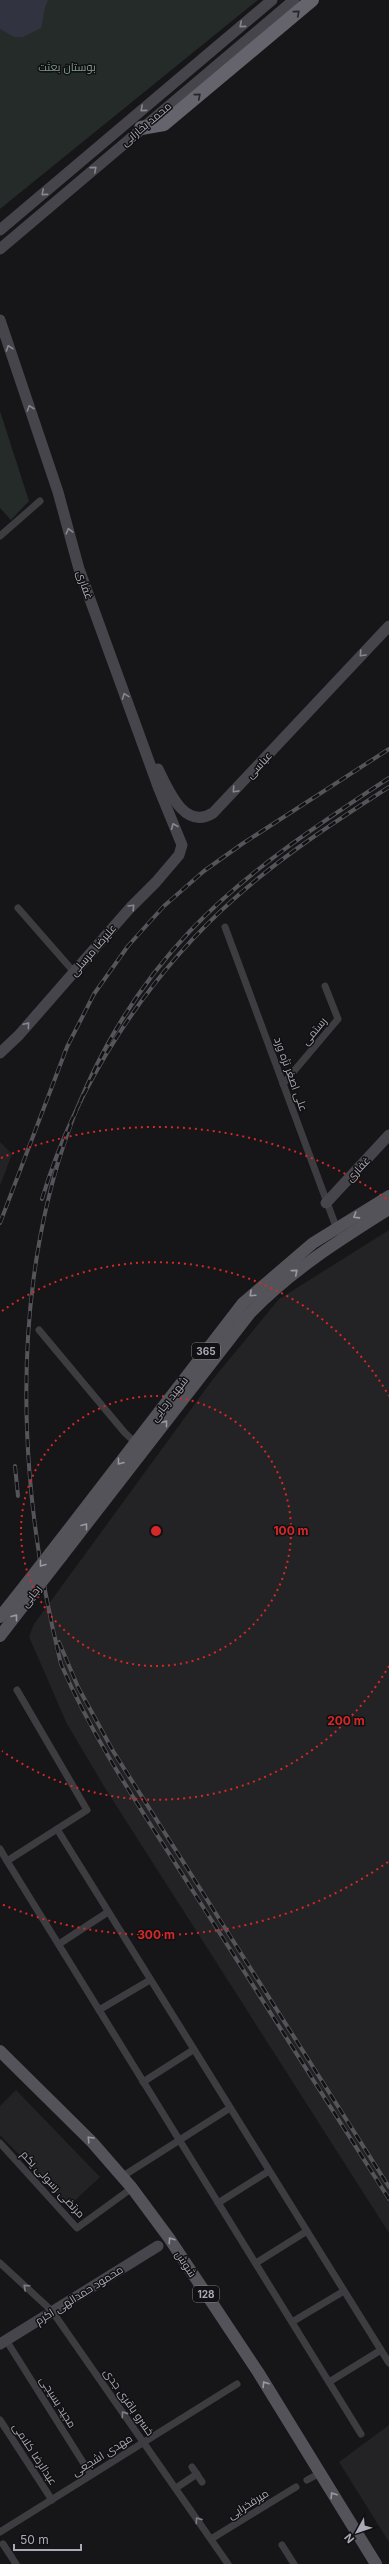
<svg xmlns="http://www.w3.org/2000/svg" width="389" height="2564" viewBox="0 0 389 2564" font-family="Inter,Cairo,sans-serif">
	<style>
		.built { fill: #232224 }
		.green { fill: #242b28 }
		.water { fill: #323340 }
		.lines { fill: none; stroke-linecap: round; stroke-linejoin: round }
		.street { stroke: #3d3c40; stroke-width: 7 }
		.secondary { stroke: #46454b; stroke-width: 11 }
		.primary { stroke: #55535a; stroke-width: 12 }
		.highway { stroke: #65646c; stroke-width: 14 }
		.rail-casing { stroke: #55545a; stroke-width: 4 }
		.rail { stroke: #111012; stroke-width: 2.5; stroke-dasharray: 8; stroke-linecap: butt }
		.primary-bridge { stroke: #55535a; stroke-width: 12 }
		.oneway { stroke: #262528 }
		.oneway2 { stroke: #888690 }
		.oneway3 { stroke: #9a98a3 }
		.oneway4 { stroke: #7f7d86 }
		.ring { fill: none; stroke: #d62828; stroke-width: 2; stroke-dasharray: 2 4 }
		.labels { text-anchor: middle; stroke-width: 3; stroke-linejoin: round; paint-order: stroke }
		.shield { fill: #111012; stroke: #7d7b84; stroke-width: 1 }
		.shield-label { font-size: 10px; font-weight: bold; fill: #aba9b5 }
		.park-label { font-size: 11px; fill: #829e91; stroke: #111012 }
		.street-label { font-size: 11px; fill: #aba9b5; stroke: #111012 }
		.centre { fill: #d62828; stroke: #111012; stroke-width: 2 }
		.ring-label { font-size: 12px; text-anchor: middle; font-weight: bold; fill: #d62828; stroke: #111012; stroke-width: 3; stroke-linejoin: round; paint-order: stroke }
	</style>
	<rect width="100%" height="100%" fill="#161517"/>
	<!-- built -->
	<g class="built">
		<polygon points="0,1142 12,1154 0,1186"/>
		<polygon points="389,1230 389,2233 105,1788 67,1724 29,1637 34,1624 213,1379 279,1299"/>
		<polygon points="16,2090 100,2177 69,2206 0,2135 0,2106"/>
		<polygon points="389,2425 389,2542 339,2462"/>
	</g>
	<!-- green -->
	<g class="green">
		<polygon points="0,0 258,0 0,209"/>
		<polygon points="0,411 29,501 11,520 0,508"/>
	</g>
	<!-- water -->
	<path class="water" d="M 0,0 L 48,0 C 43,10 44,18 41,28 L 23,37 L 14,37 L 0,29 Z"/>
	<g class="lines">
		<!-- street -->
		<g class="street">
			<polyline points="0,536 40,501"/>
			<polyline points="18,908 74,972"/>
			<polyline points="225,927 338,1232"/>
			<polyline points="283,1084 338,1019 325,986"/>
			<polyline points="39,1330 125,1433 136,1443"/>
			<polyline points="17,1690 87,1810 7,1861 361,2434"/>
			<polyline points="57,1829 389,2363"/>
			<polyline points="0,1849 7,1861"/>
			<polyline points="59,1944 108,1912"/>
			<polyline points="99,2010 150,1980"/>
			<polyline points="143,2082 193,2050"/>
			<polyline points="0,2143 77,2228 132,2188"/>
			<polyline points="123,2176 230,2108"/>
			<polyline points="218,2203 269,2171"/>
			<polyline points="0,2263 52,2311 228,2564"/>
			<polyline points="256,2263 307,2231"/>
			<polyline points="292,2322 344,2291"/>
			<polyline points="6,2340 91,2475"/>
			<polyline points="329,2382 381,2350"/>
			<polyline points="0,2420 52,2500"/>
			<polyline points="192,2467 202,2482"/>
			<polyline points="307,2480 320,2473"/>
			<polyline points="176,2488 197,2474"/>
			<polyline points="0,2532 237,2384"/>
			<polyline points="211,2539 296,2487"/>
			<polyline points="3,2544 16,2564"/>
			<polyline points="282,2545 294,2564"/>
		</g>
		<!-- secondary -->
		<g class="secondary">
			<polyline points="0,230 272,0"/>
			<polyline points="0,249 294,0"/>
			<polyline points="0,320 58,492 79,569 159,789 182,845 179,855 156,882 130,908 19,1035 0,1053"/>
			<path d="M 158,769 C 168,789 184,831 213,813 L 389,626"/>
			<polyline points="326,1203 389,1135"/>
			<polyline points="0,2344 158,2246"/>
		</g>
		<!-- primary -->
		<g class="primary">
			<polyline points="58,1543 243,1303 313,1243 389,1196"/>
			<path d="M 61,1557 L 250,1313 C 292,1270 338,1241 389,1209"/>
			<polyline points="0,1617 26,1584"/>
			<polyline points="0,1636 30,1597"/>
			<polyline points="0,2051 92,2142 132,2188 169,2238 258,2372 376,2564"/>
		</g>
		<!-- highway -->
		<polyline class="highway" points="141,128 164,124 312,0"/>
		<defs>
			<g id="rail">
				<path d="M 389,778 C 319,824 248,870 190,931 C 6,1126 0,1418 61,1664 C 95,1743 145,1815 191,1888 C 257,1991 323,2095 389,2199"/>
				<path d="M 42,1199 C 76,1085 146,977 235,898 C 282,856 336,821 389,787"/>
				<polyline points="0,1223 67,1047 94,994 128,946 164,906 204,871 242,844 389,749"/>
				<polyline points="15,1466 18,1496"/>
				<polyline points="59,1642 78,1687 113,1751 389,2187"/>
			</g>
		</defs>
		<!-- rail casing -->
		<use href="#rail" class="rail-casing"/>
		<!-- rail -->
		<use href="#rail" class="rail"/>
		<!-- primary-bridge -->
		<g class="primary-bridge">
			<polyline points="26,1584 58,1543"/>
			<polyline points="30,1597 61,1557"/>
		</g>
	</g>
	<!-- one-way arrows -->
	<defs><path id="oneway-chevron" d="M-2-3.5L2.5 0L-2 3.5" fill="none" stroke-width="1.6" stroke-linecap="round" stroke-linejoin="round"/></defs>
	<g class="oneway">
		<use href="#oneway-chevron" transform="translate(297 13) rotate(-40)"/>
		<use href="#oneway-chevron" transform="translate(198 96) rotate(-40)"/>
	</g>
	<g class="oneway2">
		<use href="#oneway-chevron" transform="translate(242 25) rotate(140)"/>
		<use href="#oneway-chevron" transform="translate(143 109) rotate(140)"/>
		<use href="#oneway-chevron" transform="translate(94 169) rotate(-41)"/>
		<use href="#oneway-chevron" transform="translate(44 193) rotate(140)"/>
		<use href="#oneway-chevron" transform="translate(9 348) rotate(-109)"/>
		<use href="#oneway-chevron" transform="translate(30 408) rotate(-109)"/>
		<use href="#oneway-chevron" transform="translate(69 531) rotate(-105)"/>
		<use href="#oneway-chevron" transform="translate(362 654) rotate(133)"/>
		<use href="#oneway-chevron" transform="translate(125 696) rotate(-111)"/>
		<use href="#oneway-chevron" transform="translate(235 790) rotate(133)"/>
		<use href="#oneway-chevron" transform="translate(174 826) rotate(-113)"/>
		<use href="#oneway-chevron" transform="translate(132 907) rotate(-46)"/>
		<use href="#oneway-chevron" transform="translate(27 1025) rotate(-49)"/>
	</g>
	<g class="oneway3">
		<use href="#oneway-chevron" transform="translate(356 1216) rotate(148)"/>
		<use href="#oneway-chevron" transform="translate(295 1272) rotate(-40)"/>
		<use href="#oneway-chevron" transform="translate(252 1294) rotate(137)"/>
		<use href="#oneway-chevron" transform="translate(165 1423) rotate(-52)"/>
		<use href="#oneway-chevron" transform="translate(120 1462) rotate(128)"/>
		<use href="#oneway-chevron" transform="translate(85 1526) rotate(-52)"/>
		<use href="#oneway-chevron" transform="translate(42 1564) rotate(128)"/>
		<use href="#oneway-chevron" transform="translate(15 1617) rotate(-52)"/>
		<use href="#oneway-chevron" transform="translate(90 2139) rotate(-133)"/>
		<use href="#oneway-chevron" transform="translate(171 2240) rotate(-124)"/>
		<use href="#oneway-chevron" transform="translate(265 2384) rotate(-122)"/>
		<use href="#oneway-chevron" transform="translate(333 2495) rotate(-122)"/>
	</g>
	<g class="oneway4">
		<use href="#oneway-chevron" transform="translate(26 2287) rotate(-138)"/>
		<use href="#oneway-chevron" transform="translate(124 2414) rotate(-125)"/>
		<use href="#oneway-chevron" transform="translate(198 2520) rotate(-125)"/>
	</g>
	<!-- distance rings -->
	<g class="ring">
		<circle cx="156" cy="1531" r="135"/>
		<path d="M389 1666A269 269 0 0 1 2 1751M2 1311A269 269 0 0 1 389 1396"/>
		<path d="M388 1862A404 404 0 0 1 1 1904M1 1158A404 404 0 0 1 388 1200"/>
	</g>
	<g class="labels">
		<!-- shield labels -->
		<g class="shield">
			<rect x="192" y="1343" width="28" height="16" rx="3"/>
			<rect x="193" y="2286" width="26" height="16" rx="3"/>
		</g>
		<g class="shield-label">
			<text x="206" y="1355">365</text>
			<text x="206" y="2298">128</text>
		</g>
		<!-- park labels -->
		<g class="park-label">
			<text x="67" y="71">بوستان بعثت</text>
		</g>
		<!-- street labels -->
		<g class="street-label">
			<text transform="translate(146 124) rotate(-40)" y="4">محمد بخارایی</text>
			<text transform="translate(85 585) rotate(71)" y="4">غفاری</text>
			<text transform="translate(259 765) rotate(-47)" y="4">عباسی</text>
			<text transform="translate(93 950) rotate(-49)" y="4">علیرضا مرسلی</text>
			<text transform="translate(314 1031) rotate(-50)" y="4">رستمی</text>
			<text transform="translate(291 1074) rotate(70)" y="4">علی اصغر نژه ورد</text>
			<text transform="translate(358 1169) rotate(-47)" y="4">غفاری</text>
			<text transform="translate(169 1399) rotate(-52)" y="4">شهید رجایی</text>
			<text transform="translate(31 1596) rotate(-52)" y="4">رجایی</text>
			<text transform="translate(53 2184) rotate(47)" y="4">مرتضی رسولی یکم</text>
			<text transform="translate(186 2264) rotate(57)" y="4">شوش</text>
			<text transform="translate(79 2295) rotate(-32)" y="4">محمود حمدالهی اکرم</text>
			<text transform="translate(58 2402) rotate(58)" y="4">مجید بسیجی</text>
			<text transform="translate(129 2402) rotate(55)" y="4">خسرو باقری جدی</text>
			<text transform="translate(35 2454) rotate(57)" y="4">عبدالرضا کلامی</text>
			<text transform="translate(102 2455) rotate(-32)" y="4">مهدی اشجعی</text>
			<text transform="translate(248 2504) rotate(-32)" y="4">میرفخرایی</text>
		</g>
	</g>
	<circle cx="156" cy="1531" r="6" class="centre"/>
	<g class="ring-label">
		<text x="291" y="1535">100 m</text>
		<text x="346" y="1725">200 m</text>
		<text x="156" y="1939">300 m</text>
	</g>
	<!-- north arrow -->
	<g transform="translate(357 2532) rotate(230)" stroke="#111012" stroke-width="3" paint-order="stroke">
	<path d="M0-3L7 15L0 10L-7 15Z" fill="#aba9b5"/>
	<text y="-6" font-size="11" font-weight="bold" text-anchor="middle" fill="#aba9b5">N</text>
	</g>
	<!-- scale -->
	<path d="M14 2544v6h67v-6" fill="none" stroke="#aba9b5" stroke-width="2"/>
	<text x="20" y="2544" font-size="12" fill="#aba9b5" stroke="#111012" stroke-width="3" paint-order="stroke">50 m</text>
</svg>
